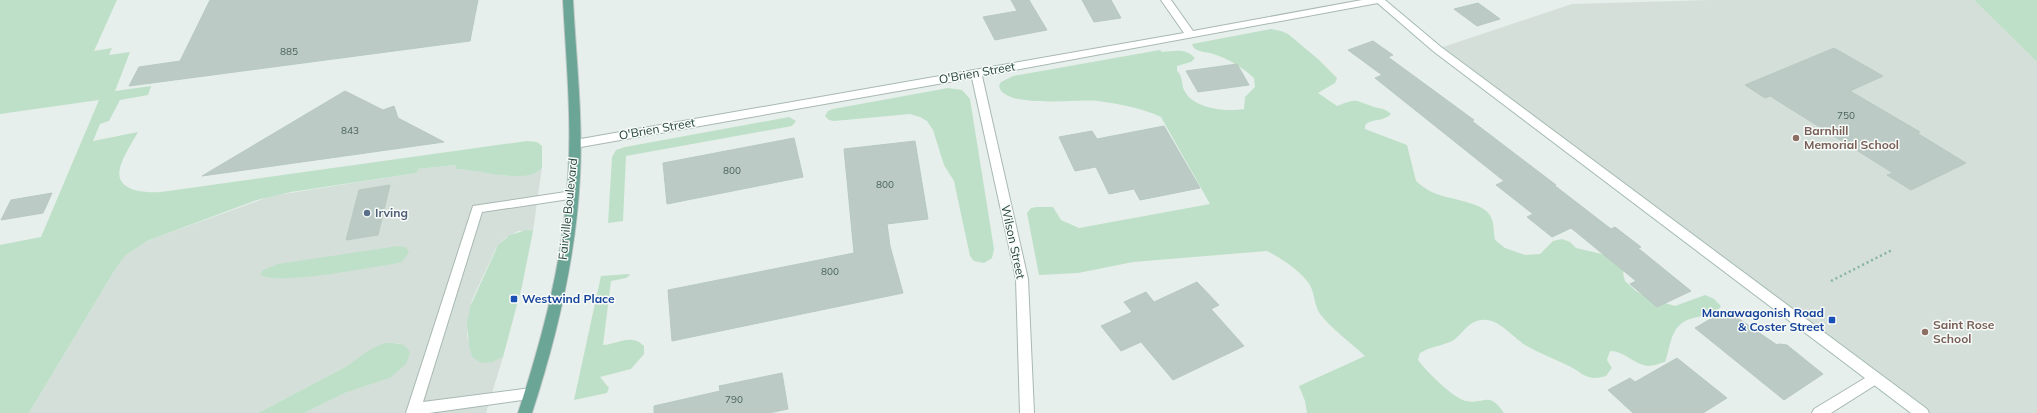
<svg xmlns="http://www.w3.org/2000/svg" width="2037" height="413" viewBox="0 0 2037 413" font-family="Mulish,sans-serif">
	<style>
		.built { fill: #d4dfda }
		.green { fill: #bfe0c8 }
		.building { fill: #bbcac4; stroke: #b8c9c2 }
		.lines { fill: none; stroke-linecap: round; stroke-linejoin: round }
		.lane-casing { stroke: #a8b8b2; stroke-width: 2 }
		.street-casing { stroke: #a8b8b2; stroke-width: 2 }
		.secondary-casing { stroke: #a4bbb3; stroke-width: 2 }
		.primary-casing { stroke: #c2cac8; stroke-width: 2 }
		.path { stroke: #86b3a5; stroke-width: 2.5; stroke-dasharray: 2 3; stroke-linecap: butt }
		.lane { fill: #fff; fill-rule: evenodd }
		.street { fill: #fff; fill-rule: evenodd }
		.secondary { fill: #fff; fill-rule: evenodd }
		.primary { fill: #6aa596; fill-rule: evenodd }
		.education-dot { fill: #8d6e63; stroke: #f7fbf9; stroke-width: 1.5 }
		.service-dot { fill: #5c6f8a; stroke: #f7fbf9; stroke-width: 1.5 }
		.transit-dot { fill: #1a4fb4; stroke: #f7fbf9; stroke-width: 1.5 }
		.labels { text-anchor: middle; stroke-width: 3; stroke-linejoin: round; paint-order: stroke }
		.number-label { font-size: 10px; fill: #4a645c }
		.street-label { font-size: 12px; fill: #24423a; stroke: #f7fbf9 }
		.education-label { font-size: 12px; font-weight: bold; fill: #785e54; stroke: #f7fbf9; text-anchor: start }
		.service-label { font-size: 12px; font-weight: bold; fill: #4e5e75; stroke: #f7fbf9; text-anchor: start }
		.transit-label { font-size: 12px; font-weight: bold; fill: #164399; stroke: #f7fbf9; text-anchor: start }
	</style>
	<rect width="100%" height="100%" fill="#e6efeb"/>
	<!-- built -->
	<g class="built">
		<polygon points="1710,0 1974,0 2037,62 2037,413 1922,413 1437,49 1572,4"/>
		<polygon points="456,165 456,168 508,176 534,173 542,167 533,231 518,231 504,239 496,248 472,300 469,315 467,336 472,357 493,362 503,357 486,413 304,413 345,393 390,378 399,343 384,343 347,366 258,413 29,413 116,268 126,255 147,241 271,196 417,173 418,169"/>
	</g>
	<!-- green -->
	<g class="green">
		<path d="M 0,0 L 117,0 L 94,51 L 112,48 L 109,55 L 130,52 L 115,91 L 151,86 L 148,95 L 120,100 L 109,121 L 100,124 L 93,141 L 138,132 C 132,143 123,156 120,168 C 114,192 146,193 161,192 L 527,141 L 537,142 L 542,146 L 542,167 C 529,187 475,168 456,169 L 456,165 L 418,169 L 417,173 L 291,192 L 257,200 L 147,241 L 126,255 L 116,268 L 29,413 L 0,413 L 0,245 L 41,237 L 99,100 L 0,114 Z"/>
		<polygon points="1974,0 2037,0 2037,62 2032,57"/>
		<path d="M 1271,29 L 1281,31 L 1288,34 L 1318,59 L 1337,78 L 1335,83 L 1318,93 L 1337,106 C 1359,98 1353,100 1374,107 C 1381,109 1385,108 1391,114 C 1384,122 1372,118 1365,125 L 1365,129 L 1407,145 L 1416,181 C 1421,185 1427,190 1434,193 C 1448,199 1481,202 1489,214 C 1495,222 1493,231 1495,240 L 1505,248 L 1525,255 L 1540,254 L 1553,241 L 1562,239 L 1570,242 L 1576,248 L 1606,255 L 1626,267 L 1623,273 L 1625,281 L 1636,291 L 1646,297 L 1675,306 L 1705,295 L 1714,299 L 1721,306 C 1713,319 1694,314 1682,323 C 1670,332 1670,349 1665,362 C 1660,363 1654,366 1649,366 C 1634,365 1625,351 1610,351 L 1607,360 L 1612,368 L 1606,376 C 1602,377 1598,378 1594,378 C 1584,378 1577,369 1569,366 C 1555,359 1539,353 1525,345 C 1511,336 1499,318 1481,320 C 1469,321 1462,334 1454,340 C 1443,346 1431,346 1420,353 L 1418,360 C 1426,371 1453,398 1466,401 C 1485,405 1488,390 1504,413 L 1307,413 L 1305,401 L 1299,386 L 1365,356 C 1351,343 1331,328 1320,314 C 1314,305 1315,295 1310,285 C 1303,273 1280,257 1267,251 L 1133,262 L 1078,273 L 1039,275 L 1027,213 L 1031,208 L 1037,207 L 1053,207 L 1061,220 L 1079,228 L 1210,204 L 1161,117 C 1142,108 1119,104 1098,101 C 1079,98 1004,110 999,86 L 1001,82 L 1013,76 L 1160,50 L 1162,52 C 1174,51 1186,48 1195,58 L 1191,62 L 1177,66 L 1177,71 C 1183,76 1181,83 1184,90 C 1193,109 1226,112 1244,109 L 1245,97 L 1255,87 L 1254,78 C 1241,66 1227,58 1210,53 C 1204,52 1193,51 1192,44 Z"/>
		<polygon points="948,88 962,90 970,99 994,249 992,258 984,263 974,261 970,256 954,181 944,165 933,130 927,121 920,117 910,114 834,121 829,120 825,116 828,111 833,109"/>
		<polygon points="789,117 796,121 792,126 626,156 623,221 608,223 612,157 616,150 625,147"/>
		<polygon points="526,230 533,231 522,286 503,357 493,362 481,363 472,357 469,346 467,324 470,307 498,245 510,235"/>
		<path d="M 398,246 L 406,247 L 409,252 L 402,262 L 393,264 C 372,267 271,287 260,274 L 263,270 L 278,264 Z"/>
		<path d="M 629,274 L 630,275 L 626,278 L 611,281 L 603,345 C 618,344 631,333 644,346 L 644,354 L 631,369 L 600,377 L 609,388 L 607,393 L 574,400 L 601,276 Z"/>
		<path d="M 384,343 C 395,343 406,342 410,353 L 406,364 L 390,378 L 345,393 L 304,413 L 258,413 L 347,366 L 371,349 Z"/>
	</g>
	<!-- building -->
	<g class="building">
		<polygon points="210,0 478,0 470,41 129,86 139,67 180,61"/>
		<polygon points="1011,0 1029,0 1047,30 995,40 983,17 1017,11"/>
		<polygon points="1082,0 1111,0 1121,18 1094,22"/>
		<polygon points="1478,3 1496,16 1500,19 1477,26 1454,9"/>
		<polygon points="1373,41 1393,55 1388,57 1474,120 1472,121 1556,185 1554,185 1611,229 1615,227 1641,247 1638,248 1691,291 1657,307 1630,284 1636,281 1571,228 1552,237 1527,217 1533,214 1496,185 1504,181 1375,78 1382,75 1348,50"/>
		<polygon points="1834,48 1883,76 1850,91 1920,132 1917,133 1966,163 1911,190 1887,175 1893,173 1770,96 1765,98 1745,85"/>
		<polygon points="1237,64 1249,85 1198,92 1186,71"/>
		<polygon points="345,91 383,110 394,106 398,118 444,142 202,176"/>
		<polygon points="1164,126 1200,188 1140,200 1134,189 1109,194 1096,167 1075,171 1059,137 1092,131 1097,139"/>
		<polygon points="794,138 803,177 667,204 663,163"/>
		<polygon points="915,141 928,219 887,224 890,246 903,293 672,341 668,290 854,253 844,149"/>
		<polygon points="390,185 378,235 346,240 359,190"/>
		<polygon points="52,193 43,213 1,220 11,200"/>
		<polygon points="1197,282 1219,305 1211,309 1244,346 1173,380 1141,342 1121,351 1101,326 1132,312 1124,302 1146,292 1154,302"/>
		<polygon points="1726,310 1777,345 1779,344 1787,345 1823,374 1784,400 1695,328"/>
		<polygon points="1677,358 1727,398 1703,413 1633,413 1608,390 1630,378 1635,382"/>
		<polygon points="782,373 788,409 769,413 654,413 654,406 720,391 719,386"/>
	</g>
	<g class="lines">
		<defs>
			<polygon id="lane" points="572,191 578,195 576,198 482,212 423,402 531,388 536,390 538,394 536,398 429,413 406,413 473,206"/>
			<g id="street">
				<polygon points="1161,0 1171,0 1193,31 1362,0 1383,0 1378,3 982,76 1028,279 1034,413 1020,413 1016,279 972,78 575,148 569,144 575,140 1184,33"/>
				<polygon points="1875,372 1880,374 1882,378 1880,382 1831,413 1812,413 1814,409"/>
			</g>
			<polygon id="secondary" points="1374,0 1385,0 1441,47 1927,409 1929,413 1911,413 1433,51"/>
			<path id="primary" d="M 563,0 L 573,0 C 576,58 583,117 580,176 C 576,257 557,336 532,413 L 518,413 C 543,336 564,257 568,176 C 572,118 566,58 563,0 Z"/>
		</defs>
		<!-- lane casing -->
		<use href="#lane" class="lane-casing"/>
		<!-- street casing -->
		<use href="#street" class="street-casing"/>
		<!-- secondary casing -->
		<use href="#secondary" class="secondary-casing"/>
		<!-- primary casing -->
		<use href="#primary" class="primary-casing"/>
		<!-- path -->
		<polyline class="path" points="1831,281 1892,250"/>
		<!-- lane -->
		<use href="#lane" class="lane"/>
		<!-- street -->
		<use href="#street" class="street"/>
		<!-- secondary -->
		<use href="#secondary" class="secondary"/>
		<!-- primary -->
		<use href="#primary" class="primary"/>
	</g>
	<!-- markers -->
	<g class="education-dot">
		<circle cx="1796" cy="138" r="4"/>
		<circle cx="1925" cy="332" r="4"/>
	</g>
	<circle class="service-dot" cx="367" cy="213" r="4"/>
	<g class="transit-dot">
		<rect x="510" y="295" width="8" height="8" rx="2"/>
		<rect x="1828" y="316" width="8" height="8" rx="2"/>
	</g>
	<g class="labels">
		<!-- number labels -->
		<g class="number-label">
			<text x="289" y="55">885</text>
			<text x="1846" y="119">750</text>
			<text x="350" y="134">843</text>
			<text x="732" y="174">800</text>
			<text x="885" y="188">800</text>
			<text x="830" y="275">800</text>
			<text x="734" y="403">790</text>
		</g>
		<!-- street labels -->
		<g class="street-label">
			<text transform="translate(977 73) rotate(-10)" y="4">O'Brien Street</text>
			<text transform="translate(657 129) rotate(-10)" y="4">O'Brien Street</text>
			<text transform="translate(568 209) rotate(-84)" y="4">Fairville Boulevard</text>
			<text transform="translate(1013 242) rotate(78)" y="4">Wilson Street</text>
		</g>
		<!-- education labels -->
		<g class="education-label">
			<text x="1804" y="135">Barnhill<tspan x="1804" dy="14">Memorial School</tspan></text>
			<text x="1933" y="329">Saint Rose<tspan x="1933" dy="14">School</tspan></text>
		</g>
		<!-- service labels -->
		<g class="service-label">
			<text x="375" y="217">Irving</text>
		</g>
		<!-- transit labels -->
		<g class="transit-label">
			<text x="522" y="303">Westwind Place</text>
			<text x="1824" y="317" text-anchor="end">Manawagonish Road<tspan x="1824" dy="14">&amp; Coster Street</tspan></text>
		</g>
	</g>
</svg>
